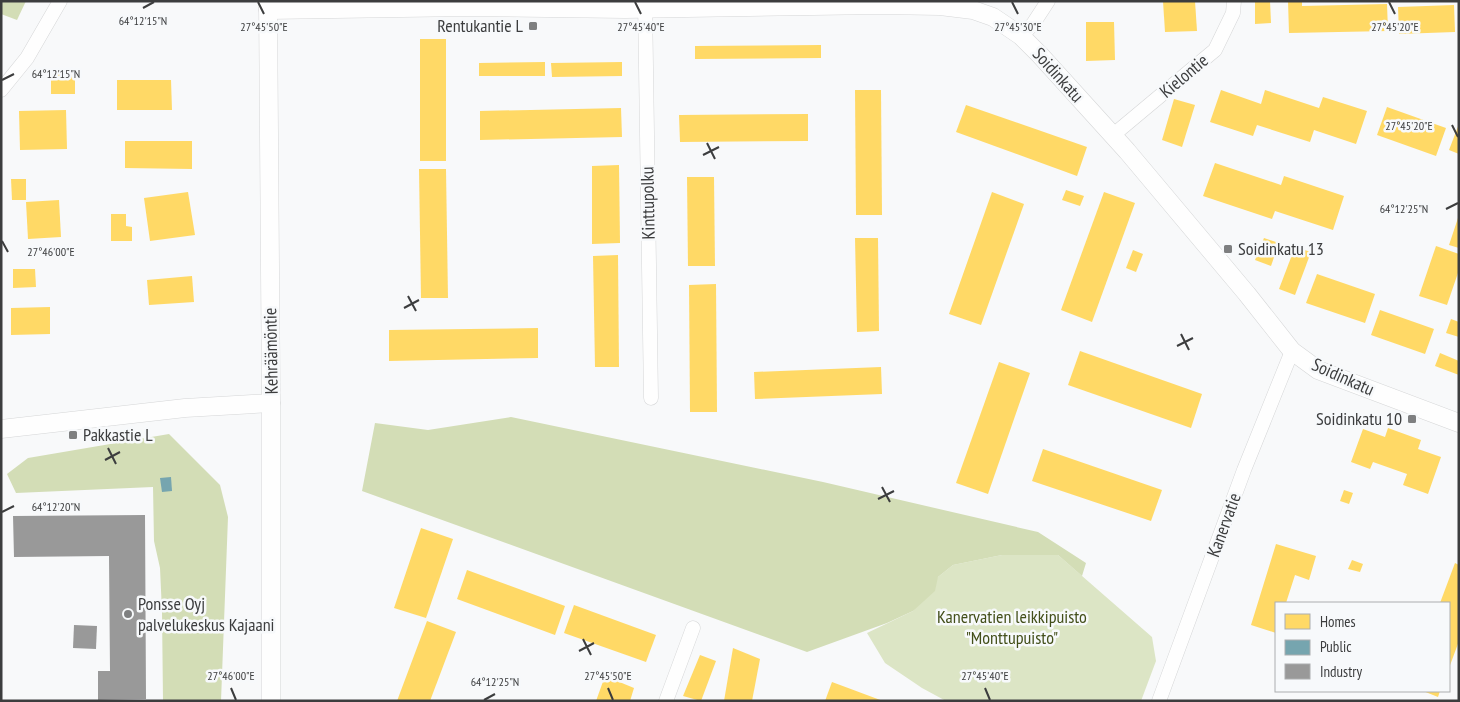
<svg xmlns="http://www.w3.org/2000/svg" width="1460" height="702" viewBox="0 0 1460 702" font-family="'PT Sans Narrow',sans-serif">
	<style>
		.green { fill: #dce5c5 }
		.forest { fill: #d3ddb6 }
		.homes { fill: #ffd966 }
		.public { fill: #76a5af }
		.industry { fill: #999 }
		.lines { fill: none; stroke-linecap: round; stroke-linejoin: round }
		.minor-casing { stroke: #d5d6d7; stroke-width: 15 }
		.tertiary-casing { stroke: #d5d6d7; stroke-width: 19 }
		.minor { stroke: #fefefe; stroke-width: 14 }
		.tertiary { stroke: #fefefe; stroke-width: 18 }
		.ticks { fill: none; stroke: #3c3d3e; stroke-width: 2 }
		.poi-dot { fill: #7e7f80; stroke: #f7f9fb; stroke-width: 2 }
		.labels { text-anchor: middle; stroke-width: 5; stroke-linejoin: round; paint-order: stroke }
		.poi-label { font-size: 18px; fill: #3c3d3e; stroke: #f7f9fb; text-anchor: start }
		.street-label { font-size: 18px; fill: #3c3d3e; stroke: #f7f9fb }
		.park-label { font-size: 18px; fill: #434f1a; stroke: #f7f9fb }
		.ticks-label { font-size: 12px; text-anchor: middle; fill: #3c3d3e; stroke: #f7f9fb; stroke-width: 5; stroke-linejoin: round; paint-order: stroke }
	</style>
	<rect width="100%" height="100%" fill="#f8f9fa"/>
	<!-- green -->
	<polygon class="green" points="1024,554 1058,555 1152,637 1156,661 1141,701 946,701 922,688 885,663 867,633 913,611 938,577 953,565 1002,555"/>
	<!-- forest -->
	<g class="forest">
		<polygon points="1,1 26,1 17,20 1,14"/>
		<polygon points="511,417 823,482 1038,532 1086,563 1082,576 1058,555 1002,555 953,565 938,577 935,591 913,611 887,623 807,652 362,491 375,423 428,430"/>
		<polygon points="169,434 220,485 228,517 221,701 163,701 162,612 160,568 154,541 153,487 16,493 7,474 28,458"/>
	</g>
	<!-- homes -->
	<g class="homes">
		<polygon points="1163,1 1195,1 1197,31 1165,32"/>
		<polygon points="1255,1 1270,1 1271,23 1255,24"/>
		<polygon points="1288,1 1302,1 1302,6 1387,4 1388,31 1289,33"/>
		<polygon points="1454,5 1455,32 1399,34 1398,7"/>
		<polygon points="1086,22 1114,22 1115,60 1086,61"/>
		<rect x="420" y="39" width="26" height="122"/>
		<polygon points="821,45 821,58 695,59 695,46"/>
		<polygon points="545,62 545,76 479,76 479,63"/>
		<polygon points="622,62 622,76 552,77 551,63"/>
		<rect x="51" y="74" width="24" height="20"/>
		<polygon points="117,80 171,80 172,110 117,110"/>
		<polygon points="855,90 881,90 882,215 856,215"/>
		<polygon points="1221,90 1261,104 1265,90 1319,108 1323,97 1367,111 1356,144 1314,130 1310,142 1257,125 1253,136 1210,122"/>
		<polygon points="1174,99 1195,105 1182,147 1162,140"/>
		<polygon points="966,105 1087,147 1077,176 956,132"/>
		<polygon points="1387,107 1446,128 1436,156 1377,135"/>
		<polygon points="621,108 622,137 480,140 480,111"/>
		<polygon points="66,110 67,149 20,150 19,111"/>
		<polygon points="808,114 808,141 680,142 679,115"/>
		<polygon points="1459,124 1459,154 1449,150"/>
		<polygon points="125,141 192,141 192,169 125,168"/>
		<polygon points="1215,163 1281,185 1284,176 1344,196 1333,230 1275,211 1272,219 1203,196"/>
		<polygon points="619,165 620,243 592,244 592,166"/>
		<polygon points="419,169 446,169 448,298 421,298"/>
		<polygon points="687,177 714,177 715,266 688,266"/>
		<polygon points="11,179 26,179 26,200 12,200"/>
		<polygon points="1066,190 1084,196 1080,206 1062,200"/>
		<polygon points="188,192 195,235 150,241 144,198"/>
		<polygon points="992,192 1024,204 981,325 949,314"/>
		<polygon points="1104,192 1135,203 1092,322 1061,310"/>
		<polygon points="59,200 61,237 28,239 26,202"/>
		<polygon points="111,214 126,214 126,226 132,227 132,241 111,241"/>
		<polygon points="1458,218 1459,218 1459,248 1449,245"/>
		<polygon points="855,238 878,238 879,331 857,332"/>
		<polygon points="1264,238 1279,243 1271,266 1255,260"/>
		<polygon points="1436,246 1459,254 1459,270 1447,305 1419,296"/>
		<polygon points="1295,247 1311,252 1295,295 1279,289"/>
		<polygon points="1133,250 1143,254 1136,272 1126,268"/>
		<polygon points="618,255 619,367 595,367 593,256"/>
		<polygon points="13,269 35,269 36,287 13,288"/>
		<polygon points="1317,274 1375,294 1365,323 1306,303"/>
		<polygon points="192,276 194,302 149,305 147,280"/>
		<polygon points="716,284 717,412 690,412 689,285"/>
		<polygon points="50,307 50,334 11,335 11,308"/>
		<polygon points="1380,310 1434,329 1425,354 1371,335"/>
		<polygon points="1451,319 1459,322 1459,337 1446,333"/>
		<polygon points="538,328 538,358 389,361 389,330"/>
		<polygon points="1080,351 1202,394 1191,428 1068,385"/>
		<polygon points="1440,353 1459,361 1459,375 1435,366"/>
		<polygon points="999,362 1030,373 988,494 956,483"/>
		<polygon points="881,367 882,394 755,399 754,372"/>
		<polygon points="1388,428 1421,440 1418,449 1441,457 1428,494 1403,485 1407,474 1373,462 1370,469 1351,462 1363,429 1385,437"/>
		<polygon points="1043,449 1162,490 1151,521 1032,481"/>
		<polygon points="1344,490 1353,493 1349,504 1340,501"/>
		<polygon points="421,528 453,539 426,618 394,608"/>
		<polygon points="1276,544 1316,556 1309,580 1295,575 1286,603 1276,603 1276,633 1251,625"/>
		<polygon points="1352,560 1363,564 1360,572 1348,569"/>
		<polygon points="1455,563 1459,565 1459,641 1449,668 1449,603 1440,603"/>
		<polygon points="467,570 565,606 555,635 457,599"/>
		<polygon points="574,605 656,635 646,662 564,633"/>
		<polygon points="427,621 456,632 430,701 397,701"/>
		<polygon points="733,648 760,659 752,701 724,701"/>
		<polygon points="700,655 716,661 701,701 683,696"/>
		<polygon points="605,676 634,688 630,701 596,701"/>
		<polygon points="832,682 883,701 825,701"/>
		<polygon points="1423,691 1440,691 1438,697"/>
	</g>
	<!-- public -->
	<polygon class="public" points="171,477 172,491 162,492 160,478"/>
	<!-- industry -->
	<g class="industry">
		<polygon points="145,515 146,699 98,700 98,671 110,671 109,556 14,557 13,516"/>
		<polygon points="74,625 97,626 96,649 73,648"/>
	</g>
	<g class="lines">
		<defs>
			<g id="minor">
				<polyline points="645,1 651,398"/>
				<polyline points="1021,36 1033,24 1048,1"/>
				<polyline points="1,90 27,58 60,1"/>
				<polyline points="1112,136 1215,50 1233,13 1234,1"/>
				<polyline points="666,701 693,628"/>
				<polyline points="1159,701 1244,470 1292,351"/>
			</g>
			<g id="tertiary">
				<polyline points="268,1 271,403 271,701"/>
				<polyline points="268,10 468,7 625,9 879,5 940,6 973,10 993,17 1021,36 1040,55 1127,151 1247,294 1292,351 1318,370 1459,423"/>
				<polyline points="1,429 185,408 271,403"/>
			</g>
		</defs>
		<!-- minor casing -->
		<use href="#minor" class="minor-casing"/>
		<!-- tertiary casing -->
		<use href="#tertiary" class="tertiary-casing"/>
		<!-- minor -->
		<use href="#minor" class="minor"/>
		<!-- tertiary -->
		<use href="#tertiary" class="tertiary"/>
	</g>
	<!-- ticks -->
	<path class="ticks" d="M 258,2 L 264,14M 635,2 L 641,14M 1012,2 L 1018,14M 1389,2 L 1395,14M 143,8 L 154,2M 2,80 L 14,74M 1452,125 L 1458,137M 707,143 L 715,159M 703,155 L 719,147M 1446,209 L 1458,203M 2,241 L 8,252M 408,296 L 416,311M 404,308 L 419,300M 1181,334 L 1189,350M 1177,346 L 1193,338M 108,448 L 116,464M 105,460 L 120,452M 882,487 L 890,502M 878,499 L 894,491M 2,512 L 14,506M 583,639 L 591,655M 579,651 L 594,643M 231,688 L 236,700M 608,688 L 613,700M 985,688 L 990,700M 484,700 L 495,694"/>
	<!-- markers -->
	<g class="poi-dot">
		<rect x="528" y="21" width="10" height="10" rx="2.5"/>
		<rect x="1223" y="244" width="10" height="10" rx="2.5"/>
		<rect x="1407" y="414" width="10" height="10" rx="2.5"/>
		<rect x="68" y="430" width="10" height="10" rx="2.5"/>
		<circle cx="128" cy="614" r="5"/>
	</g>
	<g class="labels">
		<!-- poi labels -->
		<g class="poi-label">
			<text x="523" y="32" text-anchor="end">Rentukantie L</text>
			<text x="1238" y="255">Soidinkatu 13</text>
			<text x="1402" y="425" text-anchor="end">Soidinkatu 10</text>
			<text x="83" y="441">Pakkastie L</text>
			<text x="138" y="610">Ponsse Oyj<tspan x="138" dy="21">palvelukeskus Kajaani</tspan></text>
		</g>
		<!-- street labels -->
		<g class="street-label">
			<text transform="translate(1058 75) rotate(48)" y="6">Soidinkatu</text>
			<text transform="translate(1184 76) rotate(-40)" y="6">Kielontie</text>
			<text transform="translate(648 203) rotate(-91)" y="6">Kinttupolku</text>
			<text transform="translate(271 351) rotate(-91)" y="6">Kehräämöntie</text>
			<text transform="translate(1343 377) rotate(24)" y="6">Soidinkatu</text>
			<text transform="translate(1224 525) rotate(-70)" y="6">Kanervatie</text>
		</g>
		<!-- park labels -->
		<g class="park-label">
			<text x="1012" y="623">Kanervatien leikkipuisto<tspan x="1012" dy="21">"Monttupuisto"</tspan></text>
		</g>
	</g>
	<g class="ticks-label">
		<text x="143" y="25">64°12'15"N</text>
		<text x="1395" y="31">27°45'20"E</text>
		<text x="264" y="31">27°45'50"E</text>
		<text x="641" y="31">27°45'40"E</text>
		<text x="1018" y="31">27°45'30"E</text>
		<text x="56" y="78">64°12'15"N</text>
		<text x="1409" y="130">27°45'20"E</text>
		<text x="1404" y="213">64°12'25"N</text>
		<text x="51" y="256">27°46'00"E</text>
		<text x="56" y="511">64°12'20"N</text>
		<text x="231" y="680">27°46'00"E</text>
		<text x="608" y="680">27°45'50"E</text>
		<text x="985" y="680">27°45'40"E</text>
		<text x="495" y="686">64°12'25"N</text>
	</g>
	<!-- border -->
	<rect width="1460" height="702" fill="none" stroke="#3c3d3e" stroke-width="5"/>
	<!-- legend -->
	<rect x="1275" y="602" width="175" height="90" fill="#f7f9fb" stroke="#acaeaf"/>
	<rect x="1285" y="614" width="25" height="15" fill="#ffd966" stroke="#acaeaf"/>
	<text x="1320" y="627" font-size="15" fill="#3c3d3e">Homes</text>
	<rect x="1285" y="640" width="25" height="15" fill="#76a5af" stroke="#acaeaf"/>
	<text x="1320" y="652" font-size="15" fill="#3c3d3e">Public</text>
	<rect x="1285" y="664" width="25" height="15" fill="#999999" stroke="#acaeaf"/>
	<text x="1320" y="677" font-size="15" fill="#3c3d3e">Industry</text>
</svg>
